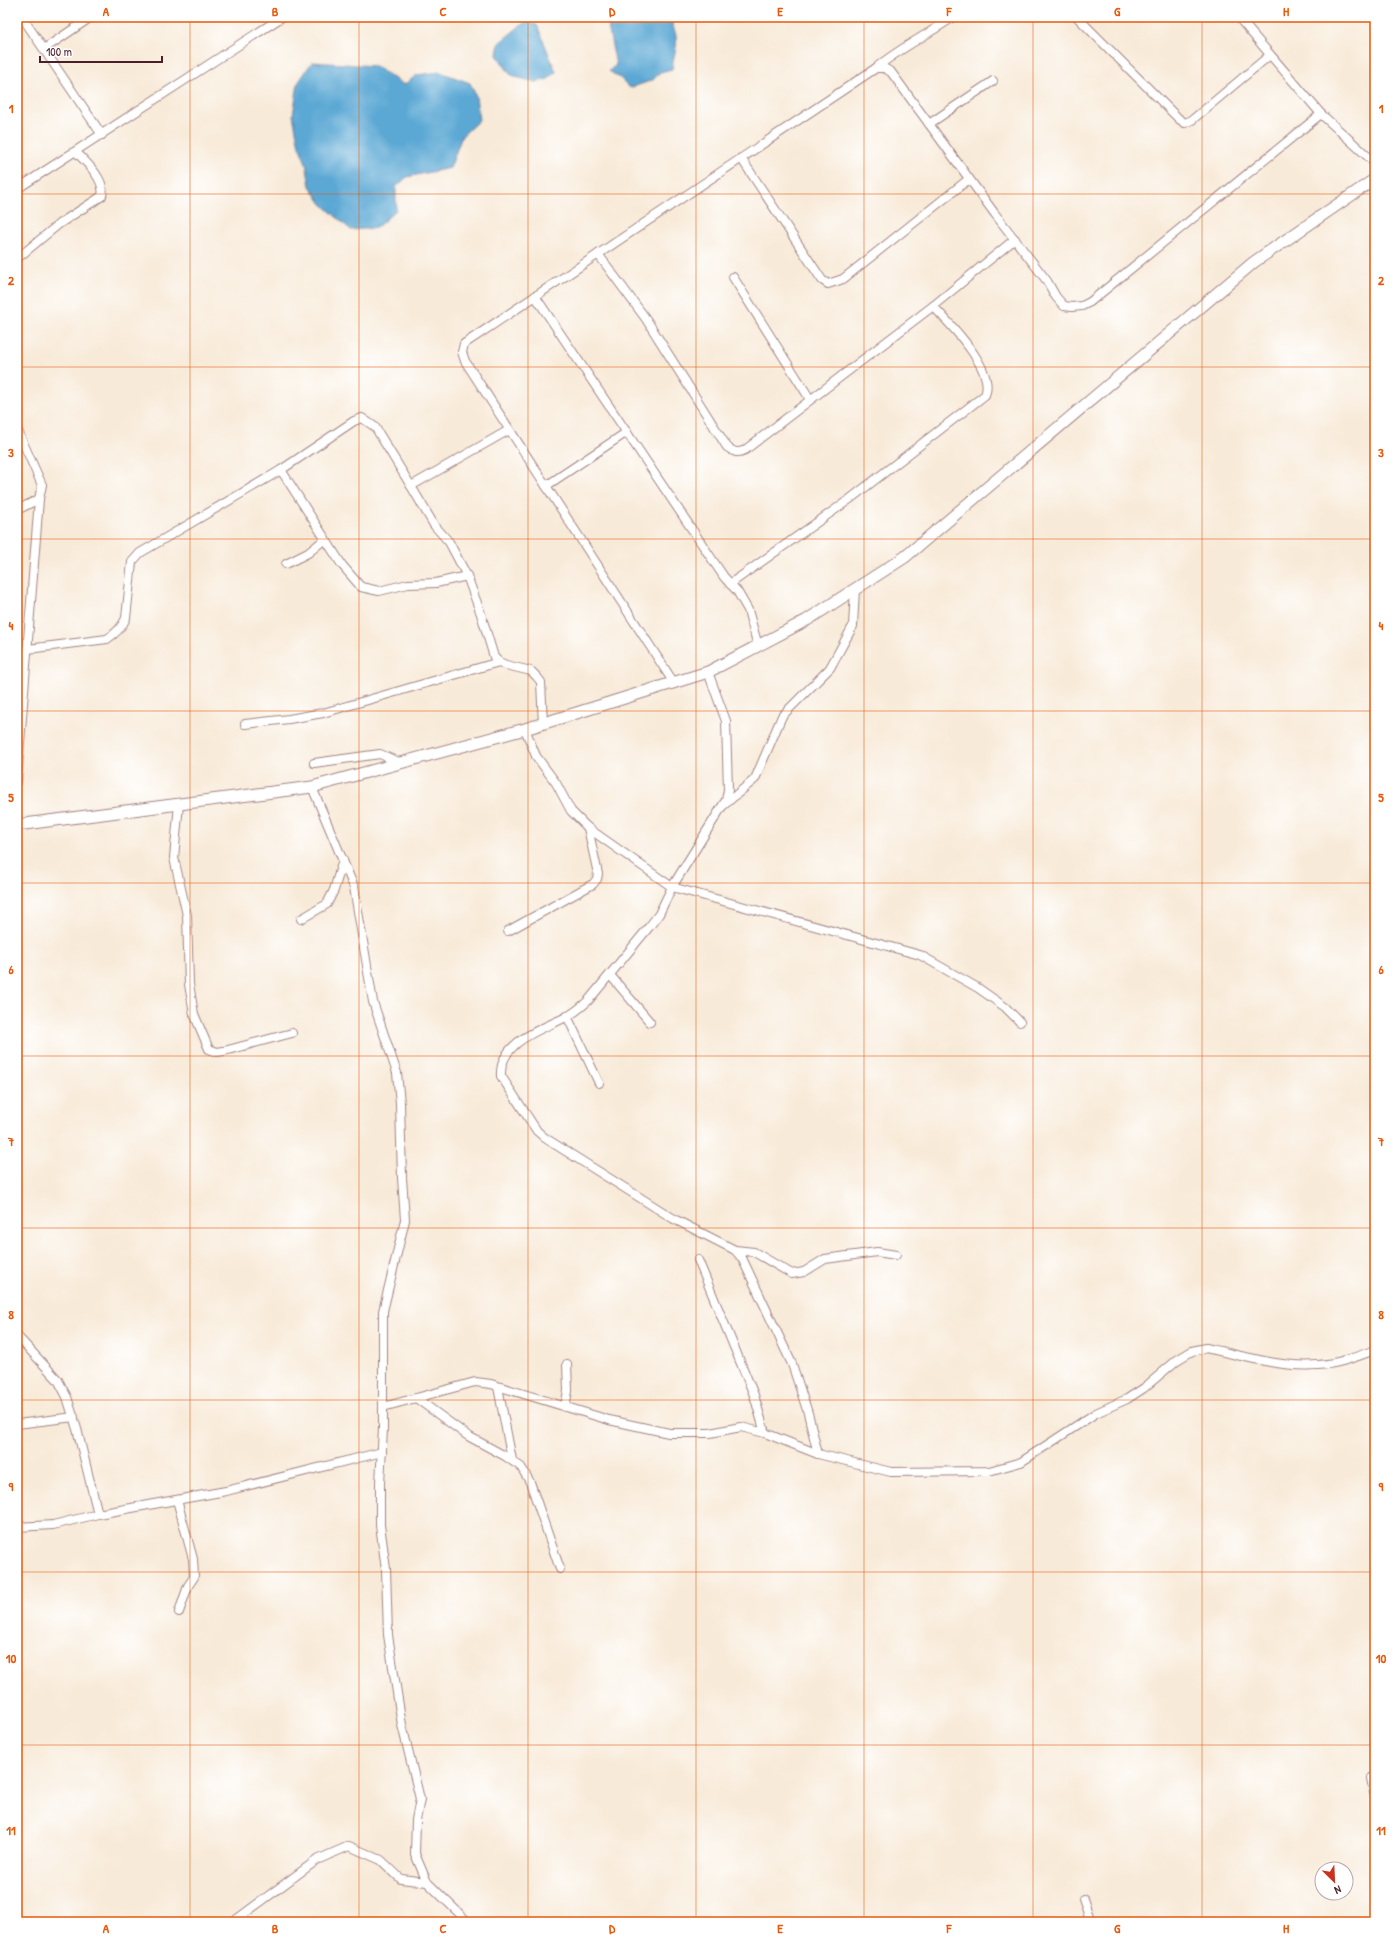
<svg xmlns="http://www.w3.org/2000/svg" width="1392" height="1939" viewBox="0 0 1392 1939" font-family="'Patrick Hand',sans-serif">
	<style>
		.water { fill: #5ba8d4; stroke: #526480 }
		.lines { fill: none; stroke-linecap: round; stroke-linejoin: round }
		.minor-casing { stroke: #a18482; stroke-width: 10 }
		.secondary-casing { stroke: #a18482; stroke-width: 13 }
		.minor { stroke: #fff; stroke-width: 8 }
		.secondary { stroke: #fff; stroke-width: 11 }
		.grid { fill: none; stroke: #e8590c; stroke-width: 1; stroke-opacity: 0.55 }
		.neatline { fill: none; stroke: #e8590c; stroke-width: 1.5 }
		.grid-label { font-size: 13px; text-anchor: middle; font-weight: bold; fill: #e8590c }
	</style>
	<rect width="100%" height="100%" fill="#fff"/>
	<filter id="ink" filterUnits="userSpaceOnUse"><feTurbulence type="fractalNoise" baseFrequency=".025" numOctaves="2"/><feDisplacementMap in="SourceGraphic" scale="8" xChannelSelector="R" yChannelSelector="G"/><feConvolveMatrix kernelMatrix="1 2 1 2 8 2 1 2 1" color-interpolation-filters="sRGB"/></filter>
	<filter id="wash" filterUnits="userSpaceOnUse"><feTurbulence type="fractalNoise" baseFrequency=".012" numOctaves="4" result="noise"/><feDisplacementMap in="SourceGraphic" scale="16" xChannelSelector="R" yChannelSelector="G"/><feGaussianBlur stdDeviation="0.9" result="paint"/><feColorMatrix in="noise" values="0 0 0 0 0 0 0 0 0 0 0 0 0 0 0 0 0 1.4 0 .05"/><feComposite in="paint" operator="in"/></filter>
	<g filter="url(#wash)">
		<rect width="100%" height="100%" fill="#f8ead8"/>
		<!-- water -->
		<g class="water">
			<path d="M 610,17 L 689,17 L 687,22 L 672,18 C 671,26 675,29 676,36 C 678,47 673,58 672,69 L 660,72 L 653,80 L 630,88 L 620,78 L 609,71 L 616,65 L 608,26 L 614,22 Z"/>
			<polygon points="526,21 537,25 556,72 548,79 536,82 519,78 510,74 497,55 499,43"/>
			<polygon points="312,62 375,66 404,85 417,75 440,72 470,83 476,96 479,120 462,136 450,168 407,177 396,187 396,210 376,228 351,230 322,204 310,186 306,163 299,146 293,115 298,83"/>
		</g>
	</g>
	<g filter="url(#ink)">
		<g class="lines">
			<defs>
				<g id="minor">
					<polyline points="22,17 102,135"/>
					<polyline points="1077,17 1179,119 1185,123 1192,120 1270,55"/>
					<polyline points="1238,17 1321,114 1375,163"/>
					<polyline points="44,49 91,17"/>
					<path d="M 876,68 C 898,49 929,34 953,17"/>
					<polyline points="929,124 993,81"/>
					<polyline points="741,158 822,280 828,284 843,279 969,179"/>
					<polyline points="17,189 282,17"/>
					<path d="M 598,254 L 646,319 L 727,447 C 734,452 737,454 745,450 L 933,306 L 1015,239"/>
					<path d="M 19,257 L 59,224 L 102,196 C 106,180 86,162 76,152"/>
					<polyline points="733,277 810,399"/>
					<polyline points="535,296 724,577 737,591 748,610 758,646"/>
					<polyline points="17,429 42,485 39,499 17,781"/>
					<polyline points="281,470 342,565 361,587 379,591 408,584 436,583 467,576"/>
					<polyline points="411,486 434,525 449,542 467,576 481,614 494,657 499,662 506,665 531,671 537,677 541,682 543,724"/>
					<polyline points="546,486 627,432"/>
					<polyline points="17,510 39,499"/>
					<polyline points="286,564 308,553 325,539"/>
					<path d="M 730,584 L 850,499 L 985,395 C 996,370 950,324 933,306"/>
					<path d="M 28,649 L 107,639 C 115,634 122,628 126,618 L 132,562 L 140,553 L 281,470 L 354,421 L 362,418 L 375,427 L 411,486 L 509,430"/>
					<polyline points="708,672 726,721 728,790 726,800 672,887 920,955 978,988 1005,1007 1020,1022"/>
					<polyline points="674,683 465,361 462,352 464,344 876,68 884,68 891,72 995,214 1047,281 1056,297 1064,306 1072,307 1082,306 1090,302 1321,114"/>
					<polyline points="245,724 289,719 323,713 499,662"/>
					<path d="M 525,729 L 536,756 L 556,783 L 571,811 L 588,828 L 672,887 L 659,914 L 649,927 L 588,1001 C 582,1006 576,1012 568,1016 C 543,1029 499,1041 501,1076 L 537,1131 L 545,1138 L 674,1219 L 735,1250 L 742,1258 L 792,1364 L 808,1413 L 818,1454"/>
					<polyline points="314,763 380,754 401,763"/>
					<polyline points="312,787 354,887 373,1002 397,1073 400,1103 402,1178 405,1220 383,1311 383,1429 380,1483 380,1525 386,1569 388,1635 402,1725 420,1799 416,1820 415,1854 427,1882 468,1922"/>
					<polyline points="179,804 174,858 187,915 189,984 194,1014 209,1049 217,1052 224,1051 292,1033"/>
					<polyline points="724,805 755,779 782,716 830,668 853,626 855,589"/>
					<polyline points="301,919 327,904 334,890 343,860"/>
					<polyline points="508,931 593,884 597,879 598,874 588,828"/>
					<polyline points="610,975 650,1022"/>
					<polyline points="567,1016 599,1083"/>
					<polyline points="735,1250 754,1252 792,1274 804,1272 825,1259 877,1252 896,1255"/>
					<polyline points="698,1260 754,1395 765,1433"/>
					<polyline points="17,1336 58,1380 67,1397 77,1429 98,1514"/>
					<polyline points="498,1387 512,1460"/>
					<polyline points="416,1398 468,1436 505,1456 521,1467 530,1482 560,1569"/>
					<path d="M 383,1407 L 475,1382 L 491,1384 L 609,1420 L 669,1433 L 710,1433 L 741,1427 L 765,1433 L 818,1454 L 891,1472 L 989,1471 L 1021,1462 L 1096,1413 L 1127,1399 L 1144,1388 L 1177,1360 L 1192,1351 L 1206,1348 C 1243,1356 1281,1368 1318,1365 C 1338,1364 1356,1357 1375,1350"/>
					<polyline points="565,1407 568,1391 567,1364"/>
					<polyline points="17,1424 74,1417"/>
					<polyline points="177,1500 193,1559 194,1577 188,1586 179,1612"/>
					<polyline points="17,1527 53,1525 98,1514 226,1491 382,1452"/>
					<polyline points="1371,1775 1375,1795"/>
					<polyline points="1083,1899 1091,1922"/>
					<polyline points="233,1922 317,1860 349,1846 381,1860 401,1879 427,1882"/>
				</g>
				<polyline id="secondary" points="17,825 312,787 525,729 708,672 807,620 905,557 1254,262 1375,179"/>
			</defs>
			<!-- minor casing -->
			<use href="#minor" class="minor-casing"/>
			<!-- secondary casing -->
			<use href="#secondary" class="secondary-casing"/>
			<!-- minor -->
			<use href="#minor" class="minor"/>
			<!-- secondary -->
			<use href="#secondary" class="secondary"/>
		</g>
	</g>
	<!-- grid -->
	<path class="grid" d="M 190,17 L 190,1922M 359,17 L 359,1922M 528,17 L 528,1922M 696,17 L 696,1922M 864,17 L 864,1922M 1033,17 L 1033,1922M 1202,17 L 1202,1922M 17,194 L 1375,194M 17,367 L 1375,367M 17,539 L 1375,539M 17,711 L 1375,711M 17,883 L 1375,883M 17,1056 L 1375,1056M 17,1228 L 1375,1228M 17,1400 L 1375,1400M 17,1572 L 1375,1572M 17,1745 L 1375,1745"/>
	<!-- margin -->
	<rect width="1392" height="1939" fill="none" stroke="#fff" stroke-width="44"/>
	<!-- north arrow -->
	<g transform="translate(1334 1881) rotate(156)"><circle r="19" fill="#ffffff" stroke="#b7a5aa"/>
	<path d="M0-3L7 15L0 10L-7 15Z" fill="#c8321e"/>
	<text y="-6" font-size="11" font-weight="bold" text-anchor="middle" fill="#4a1f2b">N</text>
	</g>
	<!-- scale -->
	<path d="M40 56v6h122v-6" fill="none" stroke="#4a1f2b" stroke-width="2"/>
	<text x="46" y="56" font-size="12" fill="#4a1f2b" stroke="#ffffff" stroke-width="3" paint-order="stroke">100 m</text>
	<rect x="22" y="22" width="1348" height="1895" class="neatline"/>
	<g class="grid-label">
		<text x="106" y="16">A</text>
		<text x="275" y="16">B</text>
		<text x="443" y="16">C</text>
		<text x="612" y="16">D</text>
		<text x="780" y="16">E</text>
		<text x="949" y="16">F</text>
		<text x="1117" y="16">G</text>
		<text x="1286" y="16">H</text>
		<text x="11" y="113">1</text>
		<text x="1381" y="113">1</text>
		<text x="11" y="285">2</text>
		<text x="1381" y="285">2</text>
		<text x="11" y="457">3</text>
		<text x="1381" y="457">3</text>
		<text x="11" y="630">4</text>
		<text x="1381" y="630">4</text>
		<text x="11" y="802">5</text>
		<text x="1381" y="802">5</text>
		<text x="11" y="974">6</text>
		<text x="1381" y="974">6</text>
		<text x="11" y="1146">7</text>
		<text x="1381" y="1146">7</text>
		<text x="11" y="1319">8</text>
		<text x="1381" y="1319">8</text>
		<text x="11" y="1491">9</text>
		<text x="1381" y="1491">9</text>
		<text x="11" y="1663">10</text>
		<text x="1381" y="1663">10</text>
		<text x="11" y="1835">11</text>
		<text x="1381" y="1835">11</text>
		<text x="106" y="1933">A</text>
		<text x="275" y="1933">B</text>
		<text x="443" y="1933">C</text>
		<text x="612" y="1933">D</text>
		<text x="780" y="1933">E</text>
		<text x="949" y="1933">F</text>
		<text x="1117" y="1933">G</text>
		<text x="1286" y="1933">H</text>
	</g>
</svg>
